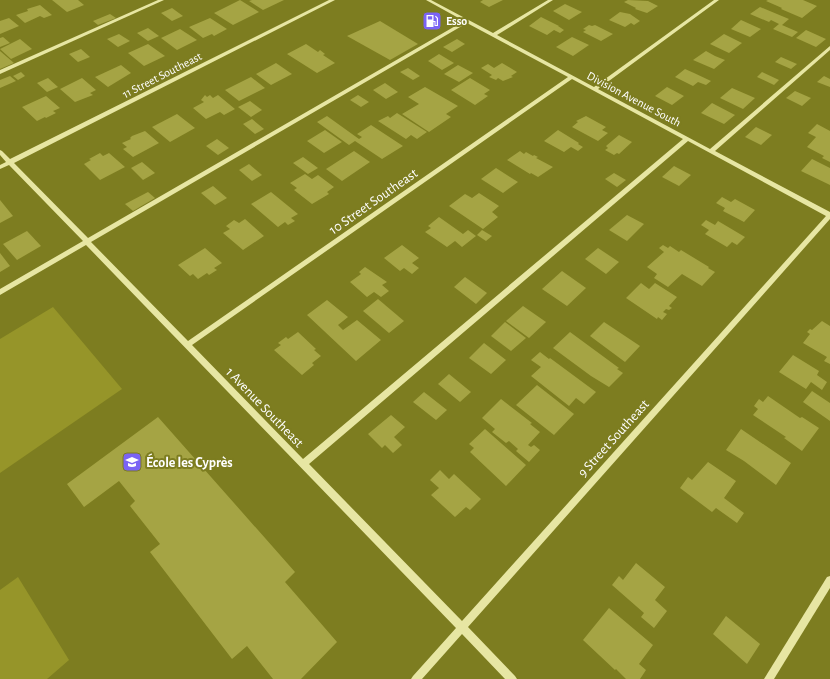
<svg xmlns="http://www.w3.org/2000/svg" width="830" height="679" viewBox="0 0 830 679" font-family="'Alegreya Sans',sans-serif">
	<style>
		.green { fill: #969529 }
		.building { fill: #a5a444 }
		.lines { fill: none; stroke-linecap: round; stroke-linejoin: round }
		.minor { fill: #e7e6a3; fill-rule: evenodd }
		.labels { text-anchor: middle; stroke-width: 4; stroke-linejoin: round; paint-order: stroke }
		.far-poi-label { font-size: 12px; font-weight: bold; fill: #fff; stroke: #7d7d20; text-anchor: start }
		.far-street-label { font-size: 12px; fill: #fff; stroke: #7d7d20 }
		.street-label { font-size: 14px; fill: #fff; stroke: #7d7d20 }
		.poi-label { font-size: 14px; font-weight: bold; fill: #fff; stroke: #7d7d20; text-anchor: start }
	</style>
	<rect width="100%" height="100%" fill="#7d7d20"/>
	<!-- green -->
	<g class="green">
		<polygon points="53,307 122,389 0,473 0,339"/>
		<polygon points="18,577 69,660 47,679 0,679 0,590"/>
	</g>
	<!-- building -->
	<g class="building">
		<polygon points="52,0 78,0 84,5 67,12"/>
		<polygon points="240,0 259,12 233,25 214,13"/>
		<polygon points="252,0 284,0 263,10 249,1"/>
		<polygon points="483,0 503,0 489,7 480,2"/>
		<polygon points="628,0 648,1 658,6 647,13 635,9 636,8 624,2"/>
		<polygon points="768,0 803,0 817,6 802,18 781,9 782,8 766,1"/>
		<polygon points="565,4 582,12 569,20 553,11"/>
		<polygon points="40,5 52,15 44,18 40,16 25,23 16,15 28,11 27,9"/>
		<polygon points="760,7 789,19 782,25 798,32 792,37 773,29 779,24 771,20 769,22 750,14"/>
		<polygon points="172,8 183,16 172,21 161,13"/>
		<polygon points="620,12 630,14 640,21 634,25 631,23 625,27 609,20"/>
		<polygon points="110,14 116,18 98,25 93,21"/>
		<polygon points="541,17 559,26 558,26 564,30 560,33 554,30 547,35 529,26"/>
		<polygon points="9,18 19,26 0,34 0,21"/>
		<polygon points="210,18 227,29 214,36 212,34 203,38 189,27"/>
		<polygon points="741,20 761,29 750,37 731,29"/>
		<polygon points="380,21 418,44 390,60 347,36"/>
		<polygon points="589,25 592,26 595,25 613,34 601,41 583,32 586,30 583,29"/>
		<polygon points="148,28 159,36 148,41 137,33"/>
		<polygon points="180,29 197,40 177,50 161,38"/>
		<polygon points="806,30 826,39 816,47 796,38"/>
		<polygon points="119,34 130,41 118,47 107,39"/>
		<polygon points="724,34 742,43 729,53 710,44"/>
		<polygon points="3,37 10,43 0,47 0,38"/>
		<polygon points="572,37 589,45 573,56 556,47"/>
		<polygon points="20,39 32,49 11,59 0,49"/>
		<polygon points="457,39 465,44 452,52 443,47"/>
		<polygon points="148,44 165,56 144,66 128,53"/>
		<polygon points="306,44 318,52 320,50 325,54 323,55 335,63 317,73 287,54"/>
		<polygon points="81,49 90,57 78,62 69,54"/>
		<polygon points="0,51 14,63 0,69"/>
		<polygon points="706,51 715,56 725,60 714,69 693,60"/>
		<polygon points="439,54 454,63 442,70 428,61"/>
		<polygon points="781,57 797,64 791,69 775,62"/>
		<polygon points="276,63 292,74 271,85 256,74"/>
		<polygon points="502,63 517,72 511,76 513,77 503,81 498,78 496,80 489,77 492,75 481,68 488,64 494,68"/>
		<polygon points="121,65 131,73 108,87 95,77"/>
		<polygon points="458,65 473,73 459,82 444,74"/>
		<polygon points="408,68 420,76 413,80 400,72"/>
		<polygon points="685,69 694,73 711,81 706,85 698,82 693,86 675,77"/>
		<polygon points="21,72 25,76 18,80 13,76"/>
		<polygon points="762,72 779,80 774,85 757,77"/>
		<polygon points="10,76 16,81 0,88 0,80"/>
		<polygon points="824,76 830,79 830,87 817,82"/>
		<polygon points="251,77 265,88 239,101 225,90"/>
		<polygon points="48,78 58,87 47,92 37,83"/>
		<polygon points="82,78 96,90 90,93 93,95 75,102 60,89"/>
		<polygon points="470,78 490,90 484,94 488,96 475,105 451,90"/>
		<polygon points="385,83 398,92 386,99 373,90"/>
		<polygon points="425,87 458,106 446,114 451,117 429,132 402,114 419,104 408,97"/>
		<polygon points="667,87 684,96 672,105 655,96"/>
		<polygon points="732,88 755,98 743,109 720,98"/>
		<polygon points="795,91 811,98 802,106 786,98"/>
		<polygon points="205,95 207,97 210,95 213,98 218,95 235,109 224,115 220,112 206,119 193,108 204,102 201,100"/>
		<polygon points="358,95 369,102 361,107 350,100"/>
		<polygon points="46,96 60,108 53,111 56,113 46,118 45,117 37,121 22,107"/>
		<polygon points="250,101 262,110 251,117 238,107"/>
		<polygon points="712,103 735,115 724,124 701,113"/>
		<polygon points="397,113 427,132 417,139 411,135 406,139 378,121 388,116 390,118"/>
		<polygon points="177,114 195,128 170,142 152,127"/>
		<polygon points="327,116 359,139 362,137 357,134 371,125 403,146 382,159 355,141 349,145 317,122"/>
		<polygon points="586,116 606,127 602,130 608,133 598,141 572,127 578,122 576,121"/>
		<polygon points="252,119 264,129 255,134 243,124"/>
		<polygon points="817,124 830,131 830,162 822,158 824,156 807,147 816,137 808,133"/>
		<polygon points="756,127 772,135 761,145 745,137"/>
		<polygon points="325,130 342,142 324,153 307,141"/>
		<polygon points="558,130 579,143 578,144 583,147 578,151 571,147 564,152 544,141"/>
		<polygon points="145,131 159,143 133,157 123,149 127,147 122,143 131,139 130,138 132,136"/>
		<polygon points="619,135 632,142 619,154 617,153 614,155 605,150 608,148 606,146"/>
		<polygon points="217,139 229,148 218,155 206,146"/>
		<polygon points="354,151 370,162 342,181 326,169"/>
		<polygon points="520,151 524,154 526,152 533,156 534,155 538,157 536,158 553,167 538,177 531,173 530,174 507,160"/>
		<polygon points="100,153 103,156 109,153 125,167 100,180 84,164 91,160 89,159"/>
		<polygon points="303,157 318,168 308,174 293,163"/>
		<polygon points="812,159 830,168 830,185 801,171"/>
		<polygon points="142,162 155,173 143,180 131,168"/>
		<polygon points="249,164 262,175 252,181 239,170"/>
		<polygon points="674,166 691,175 679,186 662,177"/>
		<polygon points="496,168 518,182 503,193 481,179"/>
		<polygon points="614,173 626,180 617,187 605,179"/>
		<polygon points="305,174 312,179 318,175 334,187 327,192 329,194 312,204 294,190 297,188 290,183"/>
		<polygon points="213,186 227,198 215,205 201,193"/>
		<polygon points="148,192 155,198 133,211 125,204"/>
		<polygon points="271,192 298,214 291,218 295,221 288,225 285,222 278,227 251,204"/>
		<polygon points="479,193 499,206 492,212 498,217 483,229 449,206 465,194 472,198"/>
		<polygon points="722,197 731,202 735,199 755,210 744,222 723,211 725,208 716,203"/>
		<polygon points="0,200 13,216 0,223"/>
		<polygon points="627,215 644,224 627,241 609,230"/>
		<polygon points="439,217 463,234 468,230 476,236 462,247 455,241 447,247 425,232 431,228 428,226"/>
		<polygon points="245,219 264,236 243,250 223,233 230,229 226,226 234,220 239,223"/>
		<polygon points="706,220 715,225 718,221 745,237 737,245 732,242 727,247 705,234 709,230 701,225"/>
		<polygon points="482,230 492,236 486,241 477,235"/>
		<polygon points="27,231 41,246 17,260 3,244"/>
		<polygon points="402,245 419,258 412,263 419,268 412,274 404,268 400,271 384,258"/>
		<polygon points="663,245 668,248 670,246 679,252 681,250 709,267 708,268 715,272 702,286 682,274 668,287 654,278 657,274 647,267 664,252 659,248"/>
		<polygon points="205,248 222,263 214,268 217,270 209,275 207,273 198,279 193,274 190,276 178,265"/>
		<polygon points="598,248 619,262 606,274 585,259"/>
		<polygon points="0,253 10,266 0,272"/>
		<polygon points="365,267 387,282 382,285 389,291 381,297 374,292 367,297 350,282 361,274 359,272"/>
		<polygon points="562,271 586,288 567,306 542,289"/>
		<polygon points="465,277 487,293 476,304 454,287"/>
		<polygon points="641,283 649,289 655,283 677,297 669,306 672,308 669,310 666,309 663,312 667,314 662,320 658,317 657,319 626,298"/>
		<polygon points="378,299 404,321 389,333 363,311"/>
		<polygon points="327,300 348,317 338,325 343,330 357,320 381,340 356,361 307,315"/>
		<polygon points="523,306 546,322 529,338 506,321"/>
		<polygon points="822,321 830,326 830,364 824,361 827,357 803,343 810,334 807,332 810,329 812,330"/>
		<polygon points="505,322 526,338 511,351 491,336"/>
		<polygon points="604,322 640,346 625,362 590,336"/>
		<polygon points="298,332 316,349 314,350 321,356 312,363 314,365 302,375 274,350 281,345 278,343 286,337 288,339"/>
		<polygon points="570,332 619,368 617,369 623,373 609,387 591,376 553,348"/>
		<polygon points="484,343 506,360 491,374 469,358"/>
		<polygon points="540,352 549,359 550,358 596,392 584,404 576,398 569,406 531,376 541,367 531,360"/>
		<polygon points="793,355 819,371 817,375 827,382 822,390 811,382 806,389 779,372"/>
		<polygon points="449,374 471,392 460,402 438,384"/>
		<polygon points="537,385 574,414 554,435 516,405"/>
		<polygon points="812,391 830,403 830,421 803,402"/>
		<polygon points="424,392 447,410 436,420 413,402"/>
		<polygon points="768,396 800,418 802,417 819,428 802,451 784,438 786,437 753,415 758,409 754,406 759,399 763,402"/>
		<polygon points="501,399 532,423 530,424 540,432 528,445 531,447 534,445 540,450 529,462 516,451 518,449 509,441 506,443 492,432 495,429 482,418"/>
		<polygon points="391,415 405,427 394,437 402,445 393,453 385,445 382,448 368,434"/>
		<polygon points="158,417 295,572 285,582 337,642 301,679 273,679 247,646 232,659 150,552 160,544 130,506 135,501 119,481 84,507 67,484"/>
		<polygon points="485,429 526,465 506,486 470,452 474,448 469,444"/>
		<polygon points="741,429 791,463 776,485 744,461 726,450"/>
		<polygon points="708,462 736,481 724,498 744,513 737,523 716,508 712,512 680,488 688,477 692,480"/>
		<polygon points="440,470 449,479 454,474 481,499 470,510 466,507 455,517 431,495 439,488 430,480"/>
		<polygon points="636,563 665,587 655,600 667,611 654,628 641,617 644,613 612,585 619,576 623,580"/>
		<polygon points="609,608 653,645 639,664 646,670 640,679 626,679 616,669 615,670 583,640"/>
		<polygon points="726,616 760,644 747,664 713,634"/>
	</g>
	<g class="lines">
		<!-- minor -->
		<g class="minor">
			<polygon points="158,0 164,0 0,74 0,70"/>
			<path d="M 329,0 L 335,0 L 14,163 L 88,238 L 464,21 L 426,0 L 431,0 L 493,33 L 548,0 L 553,0 L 497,35 L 594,87 L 714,0 L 719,0 L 598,89 L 710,149 L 830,46 L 830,50 L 715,151 L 830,212 L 830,219 L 468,627 L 515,676 L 517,679 L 505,679 L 462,634 L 422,679 L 411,679 L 413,676 L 456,628 L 86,245 L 0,295 L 0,289 L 83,241 L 9,165 L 0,169 L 0,165 L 6,162 L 0,155 L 0,150 L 2,151 L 10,159 ZM 467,23 L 568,77 L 188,341 L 91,242 ZM 572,79 L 683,139 L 303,459 L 192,345 ZM 688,141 L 826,216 L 462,621 L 309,464 Z"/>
			<polygon points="830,576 830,588 774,679 764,679 827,577"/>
		</g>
	</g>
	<!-- icons -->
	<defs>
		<symbol id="fuel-square" viewBox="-11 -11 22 22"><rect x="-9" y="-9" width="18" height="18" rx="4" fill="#7a63f5" stroke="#7d7d20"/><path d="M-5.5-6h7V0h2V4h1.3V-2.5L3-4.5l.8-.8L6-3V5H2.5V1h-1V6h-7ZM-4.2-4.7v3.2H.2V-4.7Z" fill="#fff"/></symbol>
		<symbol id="school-square" viewBox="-11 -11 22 22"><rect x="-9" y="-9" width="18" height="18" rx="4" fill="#7a63f5" stroke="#7d7d20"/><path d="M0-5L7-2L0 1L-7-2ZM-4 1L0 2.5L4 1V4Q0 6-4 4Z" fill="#fff"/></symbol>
	</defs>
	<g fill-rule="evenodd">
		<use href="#fuel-square" x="421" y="10" width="22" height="22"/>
		<use href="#school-square" x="121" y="451" width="22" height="22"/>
	</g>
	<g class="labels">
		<!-- far-poi labels -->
		<g class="far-poi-label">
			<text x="446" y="25">Esso</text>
		</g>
		<!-- far-street labels -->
		<g class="far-street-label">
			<text transform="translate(162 75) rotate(-27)" y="4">11 Street Southeast</text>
			<text transform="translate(634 99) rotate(28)" y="4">Division Avenue South</text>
		</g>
		<!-- street labels -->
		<g class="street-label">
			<text transform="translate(373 201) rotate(-35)" y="5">10 Street Southeast</text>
			<text transform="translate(265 407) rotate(46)" y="5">1 Avenue Southeast</text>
			<text transform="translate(613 438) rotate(-48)" y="5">9 Street Southeast</text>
		</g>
		<!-- poi labels -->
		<g class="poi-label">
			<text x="146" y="467">École les Cyprès</text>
		</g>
	</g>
</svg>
